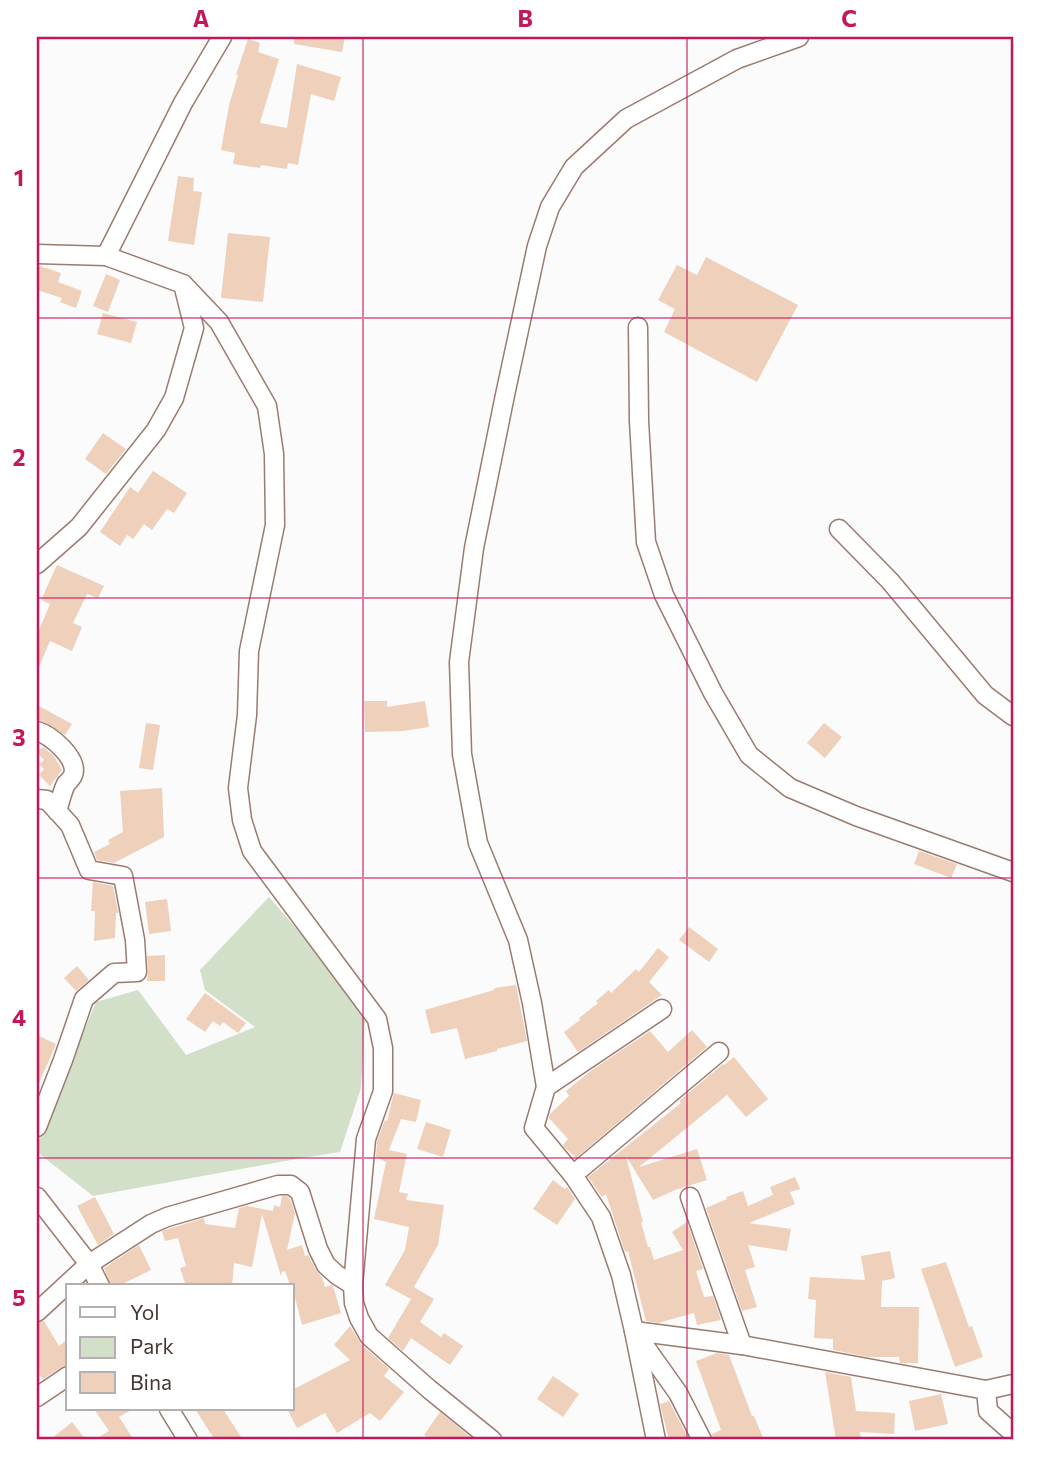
<svg xmlns="http://www.w3.org/2000/svg" width="1050" height="1477" viewBox="0 0 1050 1477" font-family="Commissioner,sans-serif">
	<style>
		.green { fill: #d2dfc9 }
		.building { fill: #eed0bb }
		.lines { fill: none; stroke-linecap: round; stroke-linejoin: round }
		.minor-casing { stroke: #9b7b6e; stroke-width: 21 }
		.minor { stroke: #fff; stroke-width: 18 }
		.grid { fill: none; stroke: #c2185b; stroke-width: 2; stroke-opacity: 0.55 }
		.neatline { fill: none; stroke: #c2185b; stroke-width: 2.5 }
		.grid-label { font-size: 23px; text-anchor: middle; font-weight: bold; fill: #c2185b }
	</style>
	<rect width="100%" height="100%" fill="#fbfbfb"/>
	<!-- green -->
	<polygon class="green" points="269,897 329,966 365,1019 361,1088 340,1152 302,1158 93,1196 37,1152 37,1145 96,1002 138,990 186,1055 255,1027 205,990 200,970"/>
	<!-- building -->
	<g class="building">
		<polygon points="294,37 345,37 342,52 294,44"/>
		<polygon points="248,39 260,43 258,52 279,59 260,123 287,128 297,64 341,77 334,101 311,94 298,165 288,163 287,169 261,165 260,168 233,164 235,153 221,150 229,105 238,75 236,75"/>
		<polygon points="178,176 194,178 193,191 202,192 194,245 168,241"/>
		<polygon points="228,233 270,237 263,302 221,298"/>
		<polygon points="706,257 798,305 757,382 664,332 675,309 658,300 677,265 697,275"/>
		<polygon points="37,265 61,273 58,282 82,291 76,308 60,302 62,298 37,290"/>
		<polygon points="106,274 120,280 108,312 93,306"/>
		<polygon points="103,313 137,322 131,343 97,334"/>
		<polygon points="103,433 126,449 106,474 85,459"/>
		<polygon points="153,471 187,493 174,513 167,509 152,530 144,524 133,539 127,535 120,546 100,532 130,487 138,493"/>
		<polygon points="57,565 104,586 98,598 87,594 73,623 82,627 72,651 50,641 37,672 37,635 50,604 41,600"/>
		<polygon points="364,701 387,701 387,707 425,701 429,727 403,731 365,732"/>
		<polygon points="37,705 72,724 65,735 48,724 37,719"/>
		<polygon points="146,723 160,725 153,770 139,768"/>
		<polygon points="824,723 842,737 825,758 807,743"/>
		<polygon points="43,747 54,756 62,770 50,786 39,775 44,769 39,764 44,760 37,752"/>
		<polygon points="162,788 164,837 114,863 97,860 94,852 110,844 108,840 123,832 120,791"/>
		<polygon points="919,851 957,864 951,878 914,864"/>
		<polygon points="93,882 113,886 118,911 118,913 116,913 115,938 94,941 95,911 91,911"/>
		<polygon points="167,899 171,931 149,934 145,902"/>
		<polygon points="689,927 718,949 709,962 679,940"/>
		<polygon points="658,948 669,957 649,982 662,995 578,1052 564,1032 580,1020 579,1018 598,1003 596,1001 609,990 611,993 636,969 639,972"/>
		<polygon points="165,955 165,981 147,981 148,971 147,956"/>
		<polygon points="77,966 89,980 76,991 64,978"/>
		<polygon points="516,985 527,1041 497,1049 497,1051 465,1059 457,1028 431,1034 425,1010 494,990 494,988"/>
		<polygon points="205,993 246,1023 238,1033 223,1022 220,1026 213,1021 205,1032 186,1019"/>
		<polygon points="692,1030 707,1047 576,1158 564,1147 563,1145 568,1139 549,1118 550,1114 569,1096 566,1091 592,1070 650,1031 668,1052"/>
		<polygon points="37,1035 56,1044 37,1088"/>
		<polygon points="734,1057 768,1099 746,1117 727,1095 639,1167 697,1149 707,1180 675,1190 653,1200 626,1156 643,1222 641,1222 648,1247 650,1247 654,1260 683,1250 672,1232 687,1222 703,1269 696,1271 704,1297 713,1296 721,1320 697,1325 694,1313 658,1323 646,1321 628,1251 625,1252 606,1194 602,1197 588,1177 681,1103 679,1101 723,1064 724,1065"/>
		<polygon points="394,1093 421,1100 416,1122 401,1119 389,1150 407,1154 399,1192 408,1194 406,1200 444,1205 438,1245 414,1287 434,1299 420,1322 441,1337 444,1333 463,1346 450,1365 411,1338 403,1351 388,1338 411,1299 385,1285 405,1250 409,1227 374,1219 386,1162 376,1157 377,1141 385,1120 387,1121"/>
		<polygon points="426,1122 451,1130 443,1157 417,1149"/>
		<polygon points="795,1177 800,1189 790,1192 795,1204 749,1223 791,1229 787,1251 748,1245 755,1267 745,1270 757,1307 742,1311 706,1208 727,1199 726,1197 743,1191 748,1206 773,1195 770,1187"/>
		<polygon points="553,1180 565,1189 567,1187 575,1199 557,1225 533,1209"/>
		<polygon points="282,1196 287,1196 290,1199 295,1213 287,1250 302,1245 305,1256 308,1255 316,1270 322,1277 325,1287 331,1285 333,1286 341,1313 302,1325 292,1286 290,1285 285,1271 282,1272 281,1276 262,1214 252,1267 234,1263 232,1286 186,1286 180,1268 186,1266 178,1238 165,1241 162,1231 204,1218 205,1224 235,1228 239,1208 247,1206 273,1211 274,1205 280,1207"/>
		<polygon points="95,1197 114,1234 98,1245 77,1206"/>
		<polygon points="139,1245 151,1270 118,1286 111,1286 104,1268"/>
		<polygon points="890,1251 895,1278 882,1281 881,1307 919,1307 918,1363 900,1363 899,1357 868,1357 833,1350 833,1339 814,1338 816,1300 808,1299 810,1277 865,1280 861,1256"/>
		<polygon points="946,1262 969,1327 972,1326 983,1357 955,1367 921,1269"/>
		<polygon points="44,1321 59,1346 68,1339 68,1365 62,1367 43,1379 37,1373 37,1323"/>
		<polygon points="350,1326 361,1344 389,1369 384,1376 404,1392 380,1421 370,1413 337,1433 325,1413 297,1428 287,1409 292,1409 292,1390 350,1360 334,1345"/>
		<polygon points="717,1353 729,1355 752,1416 754,1416 764,1440 713,1440 712,1434 721,1430 696,1361"/>
		<polygon points="825,1372 851,1377 856,1411 895,1413 894,1434 860,1432 861,1440 836,1440"/>
		<polygon points="553,1376 579,1394 563,1417 537,1399"/>
		<polygon points="941,1394 948,1424 915,1431 909,1401"/>
		<polygon points="669,1401 689,1440 669,1440 660,1404"/>
		<polygon points="94,1409 133,1409 119,1417 134,1440 94,1440 109,1431"/>
		<polygon points="195,1409 223,1409 243,1440 215,1440"/>
		<polygon points="440,1412 474,1440 432,1440 424,1435"/>
		<polygon points="72,1422 86,1440 50,1440"/>
	</g>
	<g class="lines">
		<defs>
			<g id="minor">
				<polyline points="37,254 106,256 183,284 194,328 174,398 156,430 79,527 37,564"/>
				<polyline points="106,256 183,103 222,37"/>
				<polyline points="183,284 219,322 267,406 274,454 275,525 249,651 247,715 238,788 242,820 252,851 377,1019 383,1048 383,1091 366,1139 353,1285 354,1303 359,1318 369,1336 429,1389 492,1440"/>
				<polyline points="638,327 639,421 646,542 664,595 713,693 749,755 790,788 856,816 1013,872"/>
				<polyline points="839,529 890,581 985,695 1013,716"/>
				<path d="M 37,731 C 51,735 79,759 73,775 C 72,778 68,782 66,784 C 62,792 60,802 57,811"/>
				<polyline points="37,799 47,800 70,825 89,870 123,876 135,940 137,972 114,973 84,999 63,1060 37,1127"/>
				<polyline points="546,1087 662,1009"/>
				<polyline points="573,1175 719,1052"/>
				<polyline points="37,1197 89,1264 100,1286"/>
				<polyline points="690,1197 742,1345"/>
				<polyline points="37,1312 89,1264 151,1224 167,1217 278,1185 291,1185 300,1192 318,1249 326,1265 337,1275 353,1285"/>
				<polyline points="986,1390 988,1411 1013,1433"/>
				<polyline points="37,1397 68,1376"/>
				<polyline points="169,1409 188,1440"/>
				<polyline points="656,1440 634,1331 742,1345 986,1390 1013,1384"/>
				<polyline points="702,1440 678,1393 634,1331 621,1275 601,1217 573,1175 534,1128 546,1087 532,1003 518,940 478,843 462,754 459,662 474,548 505,395 537,246 550,207 574,167 626,119 737,59 799,37"/>
			</g>
		</defs>
		<!-- minor casing -->
		<use href="#minor" class="minor-casing"/>
		<!-- minor -->
		<use href="#minor" class="minor"/>
	</g>
	<!-- grid -->
	<path class="grid" d="M 363,37 L 363,1440M 687,37 L 687,1440M 37,318 L 1013,318M 37,598 L 1013,598M 37,878 L 1013,878M 37,1158 L 1013,1158"/>
	<!-- border -->
	<rect width="1050" height="1477" fill="none" stroke="#ffffff" stroke-width="77"/>
	<!-- legend -->
	<rect x="66" y="1284" width="228" height="126" fill="#ffffff" stroke="#b5afad" stroke-width="2"/>
	<rect x="80" y="1307" width="35" height="10" fill="#ffffff" stroke="#b5afad" stroke-width="2"/>
	<text x="130" y="1320" font-size="21" fill="#453732">Yol</text>
	<rect x="80" y="1337" width="35" height="21" fill="#d2dfc9" stroke="#b5afad" stroke-width="2"/>
	<text x="130" y="1354" font-size="21" fill="#453732">Park</text>
	<rect x="80" y="1372" width="35" height="21" fill="#eed0bb" stroke="#b5afad" stroke-width="2"/>
	<text x="130" y="1390" font-size="21" fill="#453732">Bina</text>
	<rect x="38" y="38" width="974" height="1400" class="neatline"/>
	<g class="grid-label">
		<text x="201" y="27">A</text>
		<text x="525" y="27">B</text>
		<text x="849" y="27">C</text>
		<text x="19" y="186">1</text>
		<text x="19" y="466">2</text>
		<text x="19" y="746">3</text>
		<text x="19" y="1026">4</text>
		<text x="19" y="1306">5</text>
	</g>
</svg>
